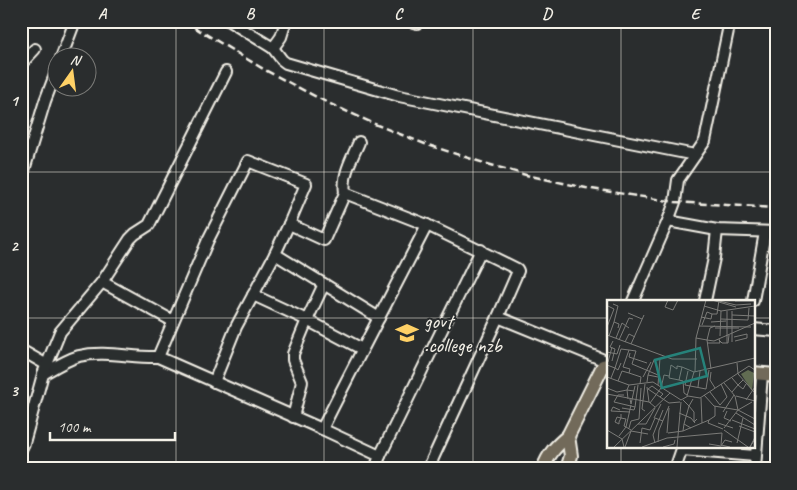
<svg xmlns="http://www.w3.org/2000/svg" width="797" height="490" viewBox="0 0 797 490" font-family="Caveat,sans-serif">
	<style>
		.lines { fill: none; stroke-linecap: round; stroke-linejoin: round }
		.minor-casing { stroke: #f4f1e8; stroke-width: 14 }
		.major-casing { stroke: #f4f1e8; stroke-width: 16 }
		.minor { stroke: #2a2d2e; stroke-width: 10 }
		.major { stroke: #726b5a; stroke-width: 12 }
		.rail { stroke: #f4f1e8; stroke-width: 2.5; stroke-dasharray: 8 4; stroke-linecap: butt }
		.grid { fill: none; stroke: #f4f1e8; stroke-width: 1; stroke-opacity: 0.55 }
		.labels { text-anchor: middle; stroke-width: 4; stroke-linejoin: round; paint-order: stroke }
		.poi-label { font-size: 21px; fill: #f4f1e8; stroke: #2a2d2e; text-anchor: start }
		.inset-road { fill: none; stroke: #7b7b78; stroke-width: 1 }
		.view { fill: #26827a; fill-opacity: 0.15; stroke: #26827a; stroke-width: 2.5 }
		.inset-edge { fill: none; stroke: #f4f1e8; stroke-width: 2.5 }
		.neatline { fill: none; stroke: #f4f1e8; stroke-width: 2 }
		.grid-label { font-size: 16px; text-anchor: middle; font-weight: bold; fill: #f4f1e8 }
	</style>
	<rect width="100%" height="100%" fill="#2a2d2e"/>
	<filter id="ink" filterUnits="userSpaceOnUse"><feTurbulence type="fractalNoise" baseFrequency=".02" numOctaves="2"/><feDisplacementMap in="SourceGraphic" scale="10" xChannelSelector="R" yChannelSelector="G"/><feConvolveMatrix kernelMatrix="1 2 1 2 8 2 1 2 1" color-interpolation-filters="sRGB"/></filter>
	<g filter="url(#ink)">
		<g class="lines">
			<defs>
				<g id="minor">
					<polyline points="229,21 273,48 282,60 286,63 399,96 695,155"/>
					<polyline points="409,21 417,23"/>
					<polyline points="273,48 281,37 286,21"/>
					<polyline points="61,58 75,21"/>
					<polyline points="21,64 35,49"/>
					<polyline points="21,180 45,101 58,67"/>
					<path d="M 345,193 C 342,174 352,159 359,142"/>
					<polyline points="668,221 717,230 776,232"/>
					<polyline points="275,254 379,318"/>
					<polyline points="102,282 130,239 135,234 149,225 226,72"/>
					<polyline points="253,295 307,320 362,349"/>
					<polyline points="633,301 668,221 675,202 678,180 705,141 730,21"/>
					<polyline points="705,301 714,258 717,230"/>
					<polyline points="753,301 765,232"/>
					<polyline points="753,329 776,331"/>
					<polyline points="21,350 47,365"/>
					<path d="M 43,374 C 55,367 66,360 79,356 C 105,350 132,358 158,357"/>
					<polyline points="214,382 236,327 275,254 289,224"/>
					<polyline points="293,417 302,382 293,360 293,354 307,320 324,284"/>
					<polyline points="322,429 158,357 208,240 248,161 306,184 289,224 324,240 345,193 427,225"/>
					<polyline points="21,449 24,443 43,374 60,332 102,282 173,321"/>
					<polyline points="682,450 755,456"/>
					<polyline points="380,456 481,250"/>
					<path d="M 375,469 L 380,456 L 322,429 C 356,361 392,293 427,225 L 517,269 L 518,271 L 498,317 L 606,361"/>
					<polyline points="428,469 498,317"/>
					<polyline points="675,469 683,446"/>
					<polyline points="755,469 762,374"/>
				</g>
				<g id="major">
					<polyline points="753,373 776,375"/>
					<path d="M 543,469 C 549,453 556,446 568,436"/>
					<polyline points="567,469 571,456 568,436 603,366 608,365"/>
				</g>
			</defs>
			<!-- minor casing -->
			<use href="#minor" class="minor-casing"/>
			<!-- major casing -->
			<use href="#major" class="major-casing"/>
			<!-- minor -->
			<use href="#minor" class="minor"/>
			<!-- major -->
			<use href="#major" class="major"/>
			<!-- rail -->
			<polyline class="rail" points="184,21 265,70 326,102 377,125 425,144 484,163 526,175 586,188 675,202 776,208"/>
		</g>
	</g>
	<!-- grid -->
	<path class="grid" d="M 176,21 L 176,469M 324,21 L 324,469M 473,21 L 473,469M 621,21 L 621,301M 21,172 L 776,172M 21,318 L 608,318M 753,318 L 776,318M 621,446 L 621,469"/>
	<!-- icons -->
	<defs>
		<symbol id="university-bare" viewBox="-9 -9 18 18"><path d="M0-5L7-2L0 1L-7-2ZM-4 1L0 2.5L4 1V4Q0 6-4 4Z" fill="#ffd166" stroke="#2a2d2e" stroke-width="2.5" paint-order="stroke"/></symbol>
	</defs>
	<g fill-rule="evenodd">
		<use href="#university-bare" x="391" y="317" width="32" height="32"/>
	</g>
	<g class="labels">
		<!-- poi labels -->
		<g class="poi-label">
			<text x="424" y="328">govt<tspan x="424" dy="24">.college nzb</tspan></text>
		</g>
	</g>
	<!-- overview -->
	<g transform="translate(607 300)">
		<rect width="148" height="148" fill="#2a2d2e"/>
		<path d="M 141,70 L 147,73 L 145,91 L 134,74 Z" fill="#616c52"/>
		<path class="inset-road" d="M 61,0 L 58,7 L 66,10 L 71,0M 99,0 L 89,38 L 100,40 L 104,69M 105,0 L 129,7M 112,1 L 129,5 L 144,4M 128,1 L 148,1M 6,4 L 11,6 L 7,22M 97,6 L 114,11 L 148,6M 21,13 L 35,19M 125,15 L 148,16M 94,17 L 104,19 L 105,14 L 110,14 L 112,0M 114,19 L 141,20 L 142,8M 104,22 L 119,21M 95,25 L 100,12 L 105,14M 92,26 L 144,27M 0,27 L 7,9 L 1,6M 108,28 L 132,28M 0,35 L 65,59 L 90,59M 2,36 L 7,22 L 12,24 L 11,28M 113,36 L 114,11M 127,37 L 140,34 L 140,38 L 128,41M 9,38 L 15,23 L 22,28M 12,40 L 22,18 L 26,19M 100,40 L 107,41 L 148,23M 100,40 L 103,28 L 108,26M 112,40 L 115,43 L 121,43 L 122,35M 18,42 L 22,34 L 28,37M 125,42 L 125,11M 100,43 L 113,43 L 112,39M 120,43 L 120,11M 24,44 L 37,15M 22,50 L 29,51 L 25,64 L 51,75M 0,52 L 10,54 L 13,45M 23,53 L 22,57 L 40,63M 5,61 L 8,49 L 3,47 L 6,41M 1,62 L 5,47M 14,63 L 11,70 L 8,68 L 14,49 L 22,50 L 16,67 L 23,69M 130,63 L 131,74 L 148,93M 0,65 L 8,68 L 4,78M 81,71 L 78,85 L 99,89M 88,72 L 89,38M 104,72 L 103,80 L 108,88M 22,73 L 34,77 L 33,84M 41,75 L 47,60M 0,77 L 22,85 L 46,82 L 74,100M 36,77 L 44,62M 125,78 L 131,85 L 136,80M 72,80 L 62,78 L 64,65 L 70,69 L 70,66 L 75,67M 11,81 L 15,71 L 22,73 L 23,69M 40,82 L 41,75 L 51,77M 51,85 L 53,58M 40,87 L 42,102M 91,87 L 93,71M 0,88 L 10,92 L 20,90 L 22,85M 41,89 L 62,103 L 73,102M 41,89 L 45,86 L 56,94 L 53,97M 99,89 L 102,70M 103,92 L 113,105 L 120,97 L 114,84M 125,92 L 131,85 L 136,89 L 139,84M 0,94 L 42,102 L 48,107M 17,95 L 11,95 L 7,102 L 28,107 L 31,85M 80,95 L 77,93 L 76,81 L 72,80 L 75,67 L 87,72M 97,95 L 107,106 L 131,110 L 148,119M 80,96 L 87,72 L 148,58M 129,96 L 148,101M 94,98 L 95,123M 21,99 L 20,90 L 27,91M 23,99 L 24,104 L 28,86M 74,100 L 81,96 L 93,98 L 142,66 L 148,70M 76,100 L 82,106 L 86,99M 139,100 L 148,87M 43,103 L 54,88 L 57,75 L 62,76M 24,105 L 19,127 L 24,130M 15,108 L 27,110 L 28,107M 13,110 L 6,107 L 4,111 L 23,112M 131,110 L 145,102M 38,111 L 35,109 L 38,84M 120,111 L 117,118 L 124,121M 116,112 L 127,95M 72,113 L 84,118 L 88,123M 129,113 L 148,125M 47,118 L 54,104M 32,119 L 34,88M 102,120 L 108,116 L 108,106M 125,120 L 148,129M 111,123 L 126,128M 31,124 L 39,124 L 48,108M 77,124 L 82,106 L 87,112 L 87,122 L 90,119M 132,126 L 148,132M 22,128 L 24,121 L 32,119M 117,128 L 131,110 L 128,96 L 117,83M 0,130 L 15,139 L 17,147M 117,130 L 141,147M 76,131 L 77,124 L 84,128M 60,133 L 62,108M 61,133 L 76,131 L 102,120 L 101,123 L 116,129M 115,133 L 114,145 L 123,147M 12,136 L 19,127 L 17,126 L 19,119 L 14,118 L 10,117 L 8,122 L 12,124 L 12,122 L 14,118 L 14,114M 148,137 L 143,147 L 148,139M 51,142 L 52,130 L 62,106M 33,143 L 35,128 L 43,130 L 48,118 L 56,121M 48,143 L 46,135 L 56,110M 130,143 L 136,118M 102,144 L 114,146 L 118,140 L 125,142M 7,147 L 63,93M 18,147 L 24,131 L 41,134M 35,147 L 60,138 L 115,133M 56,147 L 67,144 L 68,140M 70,147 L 74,102"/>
		<path class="view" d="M 93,48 L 100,76 L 55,88 L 48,60 Z"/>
		<rect width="148" height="148" class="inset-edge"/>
	</g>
	<!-- margin -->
	<rect width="797" height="490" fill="none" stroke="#2a2d2e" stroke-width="55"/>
	<!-- north arrow -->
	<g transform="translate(72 72) rotate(14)"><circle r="24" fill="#2a2d2e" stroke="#7b7b78"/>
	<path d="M0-4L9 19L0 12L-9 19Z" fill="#ffd166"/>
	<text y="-8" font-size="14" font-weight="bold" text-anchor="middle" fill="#f4f1e8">N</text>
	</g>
	<!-- scale -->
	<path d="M50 432v8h125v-8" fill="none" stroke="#f4f1e8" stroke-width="2.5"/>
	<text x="58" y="432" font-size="15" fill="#f4f1e8" stroke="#2a2d2e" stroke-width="4" paint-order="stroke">100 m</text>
	<rect x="28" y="28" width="742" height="434" class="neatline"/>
	<g class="grid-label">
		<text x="102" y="19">A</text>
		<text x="250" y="19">B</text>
		<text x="398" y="19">C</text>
		<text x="547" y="19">D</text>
		<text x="695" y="19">E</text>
		<text x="14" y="106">1</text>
		<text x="14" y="251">2</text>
		<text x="14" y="396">3</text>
	</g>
</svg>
